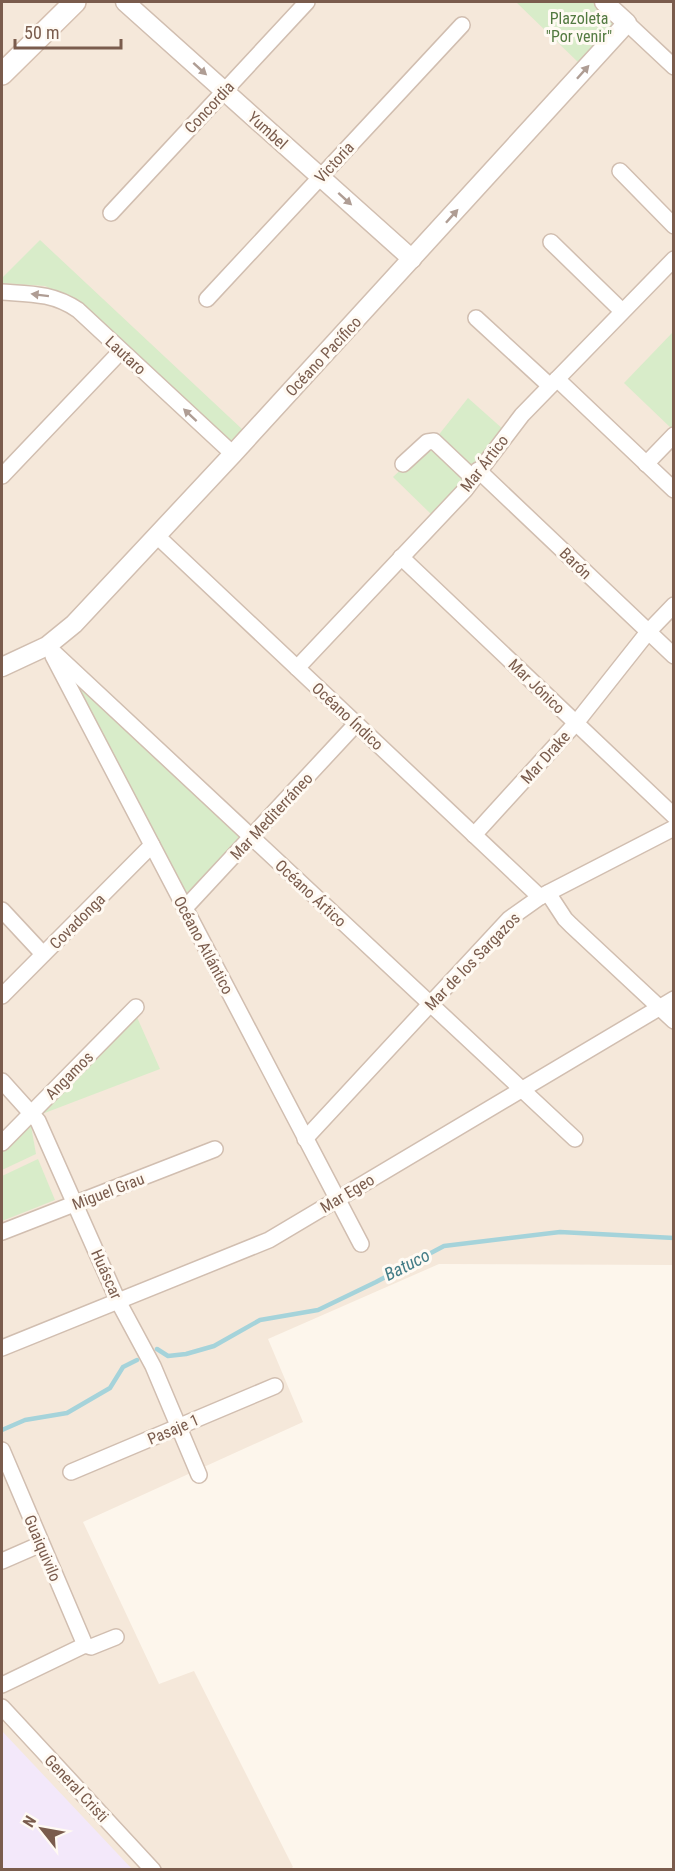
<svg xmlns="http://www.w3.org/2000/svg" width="675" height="1871" viewBox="0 0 675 1871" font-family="'Roboto Condensed',sans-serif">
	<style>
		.residential { fill: #f5e8da }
		.education { fill: #f3e8fa }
		.green { fill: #d8ecc9 }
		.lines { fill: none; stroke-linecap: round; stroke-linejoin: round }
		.stream { stroke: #a5d3da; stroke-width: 4.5 }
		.minor-casing { stroke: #d1beb0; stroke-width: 18 }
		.tertiary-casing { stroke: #d1beb0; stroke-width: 21 }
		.secondary-casing { stroke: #d6c0b0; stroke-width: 24 }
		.minor { stroke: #fff; stroke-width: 15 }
		.tertiary { stroke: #fff; stroke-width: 18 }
		.secondary { stroke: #fff; stroke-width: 21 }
		.oneway { fill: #af9d94 }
		.labels { text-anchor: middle; stroke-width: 6; stroke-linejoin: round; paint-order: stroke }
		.park-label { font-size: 16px; fill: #537a41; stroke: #fffaf3 }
		.street-label { font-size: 16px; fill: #7a5c4d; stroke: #fffaf3 }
		.water-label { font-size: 18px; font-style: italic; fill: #437c86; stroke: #fffaf3 }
	</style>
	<rect width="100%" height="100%" fill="#fdf6ec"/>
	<!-- residential -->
	<polygon class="residential" points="2,2 673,2 673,1265 439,1264 268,1339 303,1422 83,1522 159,1684 194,1671 293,1867 289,1870 2,1870"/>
	<!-- education -->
	<polygon class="education" points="2,1731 132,1869 2,1869"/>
	<!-- green -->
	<g class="green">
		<polygon points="516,2 594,2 619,24 580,64"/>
		<polygon points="40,240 243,430 231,443 72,299 45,286 2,283 2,278"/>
		<polygon points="673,332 674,428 672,429 624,383"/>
		<polygon points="468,398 504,430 472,472 437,437"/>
		<polygon points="426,446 433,446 466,478 460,487 432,515 393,477"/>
		<polygon points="60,664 246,837 186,898"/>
		<polygon points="136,1015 160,1069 42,1114"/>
		<polygon points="30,1120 36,1154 2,1170 2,1148"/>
		<polygon points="38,1159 55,1200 2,1221 2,1176"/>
	</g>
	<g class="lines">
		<!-- stream -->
		<g class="stream">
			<polyline points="157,1349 168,1356 186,1354 214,1346 260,1320 318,1310 376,1282 444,1246 560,1232 674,1238"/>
			<polyline points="2,1430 25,1420 67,1413 110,1388 123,1367 137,1360"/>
		</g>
		<defs>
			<g id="minor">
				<polyline points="627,23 674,67"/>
				<polyline points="620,171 674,226"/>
				<polyline points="111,213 307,2"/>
				<polyline points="551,242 622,311"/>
				<path d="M 2,292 C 31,294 53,293 78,310 L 233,454"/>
				<polyline points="207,299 462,25"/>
				<polyline points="476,318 550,386"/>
				<polyline points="557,379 674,490"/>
				<polyline points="403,464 427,442 434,441 473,478"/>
				<polyline points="646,464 674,435"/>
				<polyline points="478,470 674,656"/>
				<polyline points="2,476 121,351"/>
				<polyline points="157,536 540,897"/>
				<polyline points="401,557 674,816"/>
				<polyline points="47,646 575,1139"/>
				<polyline points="53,656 361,1244"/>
				<polyline points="297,668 465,490 522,415 674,259"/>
				<polyline points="474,835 576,723 648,632 674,605"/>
				<polyline points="548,893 565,919 571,925 674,1021"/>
				<polyline points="185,908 356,724"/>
				<polyline points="2,910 43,954"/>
				<polyline points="2,996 152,845"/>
				<polyline points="2,1081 38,1121 118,1301 153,1366 199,1475"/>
				<polyline points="305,1139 509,919 540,897 674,828"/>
				<polyline points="2,1143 136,1007"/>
				<polyline points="2,1232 215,1149"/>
				<polyline points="2,1348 269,1240 674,999"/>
				<polyline points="2,1450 85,1645"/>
				<polyline points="71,1472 275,1386"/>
				<polyline points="2,1561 41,1544"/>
				<polyline points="2,1685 85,1645 91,1647 116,1637"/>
				<polyline points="2,1707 153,1870"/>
			</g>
			<g id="tertiary">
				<polyline points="125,2 412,259"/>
				<polyline points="2,667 47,646 74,624 233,454 627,23 604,2"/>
			</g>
			<polyline id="secondary" points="2,74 75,2"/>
		</defs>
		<!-- minor casing -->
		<use href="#minor" class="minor-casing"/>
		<!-- tertiary casing -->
		<use href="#tertiary" class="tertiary-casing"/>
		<!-- secondary casing -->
		<use href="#secondary" class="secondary-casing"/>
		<!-- minor -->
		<use href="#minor" class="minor"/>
		<!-- tertiary -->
		<use href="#tertiary" class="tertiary"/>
		<!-- secondary -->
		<use href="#secondary" class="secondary"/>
	</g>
	<!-- one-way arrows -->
	<defs><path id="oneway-solid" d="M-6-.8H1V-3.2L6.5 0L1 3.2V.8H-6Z" transform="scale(1.5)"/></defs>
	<g class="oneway">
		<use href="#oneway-solid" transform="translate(200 69) rotate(42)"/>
		<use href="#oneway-solid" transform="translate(583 72) rotate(-48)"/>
		<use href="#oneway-solid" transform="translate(345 199) rotate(42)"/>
		<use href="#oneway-solid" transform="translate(452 216) rotate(-48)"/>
		<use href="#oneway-solid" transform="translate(40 295) rotate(-173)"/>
		<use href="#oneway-solid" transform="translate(190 415) rotate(-137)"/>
	</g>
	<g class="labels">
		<!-- park labels -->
		<g class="park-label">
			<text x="579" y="24">Plazoleta<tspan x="579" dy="18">"Por venir"</tspan></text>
		</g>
		<!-- street labels -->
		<g class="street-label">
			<text transform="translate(209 107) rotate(-47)" y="6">Concordia</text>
			<text transform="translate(268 130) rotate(42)" y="6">Yumbel</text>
			<text transform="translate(334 162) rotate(-47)" y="6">Victoria</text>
			<text transform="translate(126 355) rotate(43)" y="6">Lautaro</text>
			<text transform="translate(323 356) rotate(-47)" y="6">Océano Pacífico</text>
			<text transform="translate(484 463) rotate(-52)" y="6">Mar Ártico</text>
			<text transform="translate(576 563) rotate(44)" y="6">Barón</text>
			<text transform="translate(537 686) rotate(44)" y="6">Mar Jónico</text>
			<text transform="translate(348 716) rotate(43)" y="6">Océano Índico</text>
			<text transform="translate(545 757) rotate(-48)" y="6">Mar Drake</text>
			<text transform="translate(271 816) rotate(-47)" y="6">Mar Mediterráneo</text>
			<text transform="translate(311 893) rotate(43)" y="6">Océano Ártico</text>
			<text transform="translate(77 921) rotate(-45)" y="6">Covadonga</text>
			<text transform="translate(204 945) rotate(62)" y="6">Océano Atlántico</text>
			<text transform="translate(472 961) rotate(-46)" y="6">Mar de los Sargazos</text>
			<text transform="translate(69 1075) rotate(-45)" y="6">Angamos</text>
			<text transform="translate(108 1191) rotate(-21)" y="6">Miguel Grau</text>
			<text transform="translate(347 1193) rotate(-31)" y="6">Mar Egeo</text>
			<text transform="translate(107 1274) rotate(66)" y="6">Huáscar</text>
			<text transform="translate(173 1429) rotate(-23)" y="6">Pasaje 1</text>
			<text transform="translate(43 1548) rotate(67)" y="6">Guaiquivilo</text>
			<text transform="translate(77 1788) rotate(47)" y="6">General Cristi</text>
		</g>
		<!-- water labels -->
		<g class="water-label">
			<text transform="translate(407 1265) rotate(-27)" y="6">Batuco</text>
		</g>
	</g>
	<!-- border -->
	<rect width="675" height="1871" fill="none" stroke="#7a5c4d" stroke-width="6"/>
	<!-- north arrow -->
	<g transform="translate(42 1829) rotate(301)" stroke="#fffaf3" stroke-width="4.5" paint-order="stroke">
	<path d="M0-4.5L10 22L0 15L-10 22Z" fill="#7a5c4d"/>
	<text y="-9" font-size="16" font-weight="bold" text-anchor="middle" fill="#7a5c4d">N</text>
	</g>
	<!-- scale -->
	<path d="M15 39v9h106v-9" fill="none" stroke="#7a5c4d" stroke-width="3"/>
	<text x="24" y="39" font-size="18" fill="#7a5c4d" stroke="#fffaf3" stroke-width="4.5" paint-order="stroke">50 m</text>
</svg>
